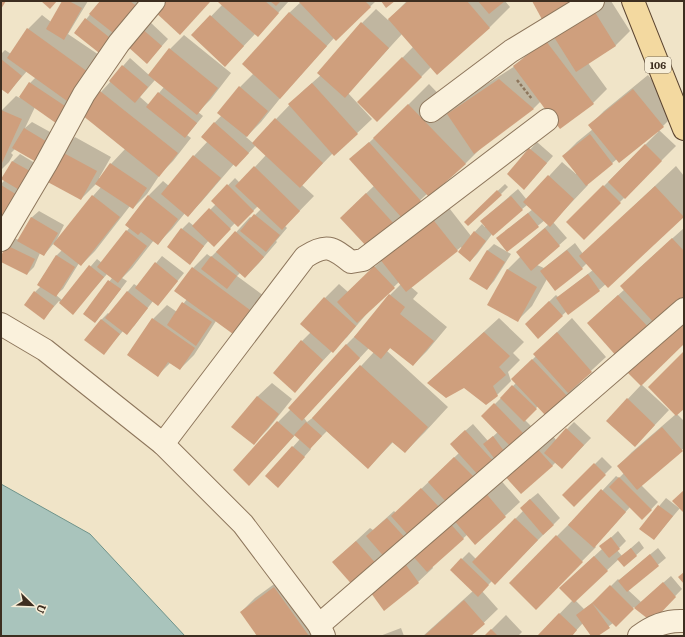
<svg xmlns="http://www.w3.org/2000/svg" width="685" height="637" viewBox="0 0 685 637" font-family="Literata,serif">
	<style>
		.water { fill: #a9c4bc; stroke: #6f938a }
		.shadow { fill: #0003; fill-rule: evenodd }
		.building { fill: #cf9f7d }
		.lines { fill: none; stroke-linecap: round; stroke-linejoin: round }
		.minor-casing { stroke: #8d765c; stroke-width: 24 }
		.major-casing { stroke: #5b4430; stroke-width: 24 }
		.path { stroke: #8d765c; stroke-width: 2.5; stroke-dasharray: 3 2; stroke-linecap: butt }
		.minor { stroke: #faf1dc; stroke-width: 22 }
		.major { stroke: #f3d9a0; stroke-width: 22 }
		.labels { text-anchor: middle; stroke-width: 3; stroke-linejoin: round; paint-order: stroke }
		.shield { fill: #f7eed8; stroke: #756857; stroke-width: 1 }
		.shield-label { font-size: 10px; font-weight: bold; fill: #3d2e20 }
	</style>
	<rect width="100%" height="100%" fill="#f0e4c8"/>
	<!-- water -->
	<polygon class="water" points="1,484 90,534 185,636 1,636"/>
	<!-- shadow -->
	<g class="shadow">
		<polygon points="63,1 88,1 68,34 102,57 69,98 77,103 67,118 35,107 25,128 32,122 61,138 15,149 11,153 13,155 9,162 1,170 1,111 16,96 20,98 30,83 36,77 27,71 8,93 1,88 1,54 5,50 11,54 28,29 42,15 51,22"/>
		<polygon points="101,1 146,1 110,47 75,33"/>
		<polygon points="220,1 289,1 258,35 255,34 239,51 193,35 222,5"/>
		<path d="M 302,1 L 376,1 L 336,39 L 334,38 L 282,96 L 261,122 L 246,137 L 253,143 L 304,90 L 321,75 L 362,23 L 376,9 L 388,20 L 407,1 L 505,1 L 510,7 L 490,27 L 437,74 L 431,67 L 377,121 L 359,102 L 413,47 L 402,34 L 348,93 L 372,119 L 334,155 L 333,153 L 302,185 L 314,196 L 285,226 L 287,228 L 276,241 L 277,242 L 259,263 L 245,277 L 240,273 L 237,276 L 264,296 L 247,319 L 233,333 L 216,321 L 194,355 L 180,369 L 170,363 L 158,375 L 153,319 L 167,305 L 177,312 L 187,299 L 193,268 L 207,254 L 211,257 L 219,249 L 220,250 L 250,217 L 252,218 L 261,209 L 258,206 L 238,226 L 235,223 L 214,245 L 209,240 L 190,263 L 182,229 L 189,222 L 194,226 L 216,204 L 213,201 L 235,178 L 240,183 L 266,155 L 256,145 L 243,159 L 234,164 L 202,201 L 188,216 L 185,213 L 172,229 L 158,243 L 154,240 L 132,268 L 122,278 L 127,281 L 102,314 L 95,322 L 84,314 L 112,278 L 107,274 L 73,313 L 59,301 L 44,318 L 35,292 L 41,286 L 38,284 L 57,255 L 62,250 L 54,243 L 44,255 L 40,253 L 34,267 L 27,274 L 1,261 L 1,258 L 14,238 L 19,240 L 31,218 L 39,211 L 64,225 L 56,241 L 57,241 L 93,196 L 101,187 L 96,184 L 81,199 L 61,151 L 75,137 L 111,157 L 99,178 L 101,179 L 111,164 L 126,148 L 101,92 L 111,81 L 123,66 L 130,58 L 149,75 L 170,49 L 184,35 L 231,73 L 211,99 L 198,112 L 203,116 L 187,135 L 191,138 L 173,161 L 161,173 L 147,194 L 133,208 L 130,206 L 95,251 L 81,265 L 79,263 L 63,289 L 56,295 L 62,300 L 97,259 L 102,263 L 130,227 L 126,225 L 149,195 L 163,181 L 169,186 L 194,156 L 208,141 L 202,136 L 222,115 L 240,87 L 254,73 L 289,13 ZM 155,80 L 164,87 L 149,105 L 140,97 Z"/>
		<polygon points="598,1 611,1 630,31 615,46 588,63 607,89 593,103 541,101 534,108 482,147 466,163 429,195 427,194 394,224 355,204 374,186 351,159 384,129 429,84 453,109 462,100 515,66 529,52"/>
		<polygon points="149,21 168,39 147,63 127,45"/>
		<path d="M 648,75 L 677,112 L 659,130 L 676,146 L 584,238 L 568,222 L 658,132 L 657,131 L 617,159 L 587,184 L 588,185 L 553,222 L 567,238 L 537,265 L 544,268 L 575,243 L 583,254 L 676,166 L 684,176 L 684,216 L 599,290 L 567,311 L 538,337 L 526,324 L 556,295 L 558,297 L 593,270 L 587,263 L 582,268 L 547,279 L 532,306 L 517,321 L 507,270 L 521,256 L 517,252 L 549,224 L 545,220 L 507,251 L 505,231 L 533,209 L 527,205 L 492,234 L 477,254 L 470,261 L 461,247 L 411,287 L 418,293 L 413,299 L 447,327 L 427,351 L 413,365 L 391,347 L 387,351 L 448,407 L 425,432 L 405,452 L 393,442 L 368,468 L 327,431 L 310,448 L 311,449 L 285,479 L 267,476 L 300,439 L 296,434 L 263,470 L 278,422 L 291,409 L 346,345 L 360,331 L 390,295 L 401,284 L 399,282 L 369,311 L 347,337 L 332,351 L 295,391 L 302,341 L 311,332 L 325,298 L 339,284 L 348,292 L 382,260 L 446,204 L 471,236 L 482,224 L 485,227 L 489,214 L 518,189 L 527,200 L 562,162 L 576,174 L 576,173 L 563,156 L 577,142 L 593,129 L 590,125 L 604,111 ZM 369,348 L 374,352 L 315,416 L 307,422 L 304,418 Z"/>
		<polygon points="537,142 553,156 531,181 508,174"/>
		<polygon points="20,154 43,168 1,212 1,184 5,180 2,178 13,161"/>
		<polygon points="505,184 508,187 501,194 472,215"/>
		<polygon points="684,228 684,300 649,328 603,309 625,289 636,271"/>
		<polygon points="494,244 511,254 494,281 487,289 487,251"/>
		<polygon points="162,256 184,273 158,305 153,301 134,326 123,331 103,354 101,320 108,313 109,314 134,284 137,286"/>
		<polygon points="499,318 524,342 513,353 520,360 508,372 511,381 497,395 464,386 428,383"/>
		<polygon points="572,318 606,357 580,381 581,382 567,396 538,406 525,420 531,426 511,445 510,444 500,454 479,474 446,499 378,567 333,562 370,528 373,530 394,511 396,513 459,453 458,437 473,424 488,441 498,432 483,416 516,383 513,379 536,356 534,354"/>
		<polygon points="684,318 684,343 641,384 669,410 635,446 607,421 641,385 629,372"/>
		<polygon points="684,353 684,407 677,414 684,421 684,448 641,485 658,502 642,519 630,507 595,546 596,547 536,608 557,536 571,522 572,523 616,476 619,478 624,473 618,466 632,452 676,414"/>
		<polygon points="272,383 292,399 268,429 254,443 257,397"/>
		<polygon points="574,422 591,438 569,461 556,462 552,466 504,473 549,431 556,440"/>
		<polygon points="602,457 612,467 574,505 564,495"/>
		<polygon points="498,477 520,502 476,543 468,534 432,566 433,568 418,582 384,609 372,593"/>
		<polygon points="684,491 684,512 680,508 654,539 640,529 666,498 679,508"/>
		<polygon points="538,493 560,518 509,569 492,581 482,591 498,609 470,636 423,636 473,591 451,570 469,552 476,559 523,511 528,501"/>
		<polygon points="618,531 626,541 617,550 622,556 639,541 644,548 624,566 619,559 575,600 584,609 600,597 618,579 619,580 658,548 666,558 628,590 641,602 671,576 682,589 652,620 634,607 616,625 613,623 596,636 592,636 583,623 571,636 538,636 572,601 575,574 602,549 601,547"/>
		<polygon points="288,574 333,636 258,636 241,612 255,598"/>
		<polygon points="506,615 522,632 518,636 485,636"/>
		<polygon points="401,628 404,636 380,636"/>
	</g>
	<!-- building -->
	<g class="building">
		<polygon points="1,1 6,1 1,9"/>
		<polygon points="41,1 57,1 50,9"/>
		<polygon points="62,1 69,1 82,8 64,40 46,29"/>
		<polygon points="100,1 130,1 139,8 117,36 89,14"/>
		<polygon points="162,1 209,1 210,2 180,35 153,10"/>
		<polygon points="219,1 265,1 279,13 258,37 218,2"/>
		<polygon points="270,1 281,1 276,6"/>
		<polygon points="301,1 365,1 371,7 336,41 299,2"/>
		<polygon points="381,1 395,1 386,8"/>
		<polygon points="408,1 467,1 490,28 437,75 388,19"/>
		<polygon points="478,1 505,1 489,14"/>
		<polygon points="532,1 584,1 544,23"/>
		<polygon points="593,9 616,46 576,72 552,34"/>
		<polygon points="289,12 327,46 280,99 242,64"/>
		<polygon points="210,15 244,46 225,67 191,35"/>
		<polygon points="85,18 114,41 103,56 74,33"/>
		<polygon points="361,22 389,48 345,98 317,73"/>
		<polygon points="27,28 88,72 67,101 7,58"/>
		<polygon points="141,28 162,46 147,64 126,45"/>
		<polygon points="546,41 594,104 560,129 513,66"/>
		<polygon points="169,48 218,88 197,115 148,75"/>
		<polygon points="402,57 422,77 377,122 357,102"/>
		<polygon points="1,59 22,76 8,94 1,89"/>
		<polygon points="122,65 148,87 135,103 109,81"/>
		<polygon points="499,79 534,109 474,154 447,114"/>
		<polygon points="29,82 71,110 60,126 19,97"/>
		<polygon points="312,83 358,134 334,156 288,104"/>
		<polygon points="239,86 268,111 247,137 217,113"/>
		<polygon points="633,89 664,127 619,163 588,125"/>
		<polygon points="100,91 178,153 159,177 82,115"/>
		<polygon points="158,92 197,123 185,138 146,107"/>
		<polygon points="408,104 466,164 429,197 373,138"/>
		<polygon points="1,110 22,119 2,163 1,163"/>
		<polygon points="275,118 323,163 300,188 252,143"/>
		<polygon points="214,122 249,153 236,167 201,137"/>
		<polygon points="24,128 54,146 43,166 12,148"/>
		<polygon points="590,134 613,164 586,186 562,156"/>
		<polygon points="369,142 421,201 402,218 349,159"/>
		<polygon points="645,144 662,161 625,199 608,182"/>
		<polygon points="529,148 547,163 524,190 507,174"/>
		<polygon points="60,151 97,171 81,200 44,180"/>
		<polygon points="193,155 221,178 188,217 161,194"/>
		<polygon points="12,161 37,175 26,194 1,179"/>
		<polygon points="110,163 147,188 133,209 95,184"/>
		<polygon points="254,166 300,211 282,230 235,186"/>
		<polygon points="548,175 574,199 550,227 523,202"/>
		<polygon points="227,184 254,211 238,227 211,201"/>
		<polygon points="1,185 22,198 10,219 1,214"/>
		<polygon points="603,185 621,203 584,240 566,222"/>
		<polygon points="655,186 684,217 608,288 579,256"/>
		<polygon points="497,190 502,195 468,226 464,222"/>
		<polygon points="366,193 395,225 369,249 340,218"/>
		<polygon points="92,195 120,217 81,266 53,244"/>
		<polygon points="148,195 178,219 158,245 141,232 138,235 125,225"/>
		<polygon points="511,196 523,210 493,236 480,221"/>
		<polygon points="209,208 231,229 214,247 192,226"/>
		<polygon points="528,213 539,227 507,252 496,238"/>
		<polygon points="254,214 280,235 266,252 240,231"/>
		<polygon points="31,217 58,233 44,256 17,241"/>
		<polygon points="431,217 458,251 406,292 379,258"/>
		<polygon points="181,228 204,246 190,265 167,247"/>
		<polygon points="545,228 560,246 531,271 516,252"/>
		<polygon points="126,230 147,246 118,283 97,267"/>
		<polygon points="235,231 264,257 245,278 216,252"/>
		<polygon points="474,231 486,241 470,262 458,252"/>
		<polygon points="672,238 684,251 684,302 657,326 620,286"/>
		<polygon points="6,245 35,259 27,275 1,262 1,256"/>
		<polygon points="487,250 505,262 487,290 469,279"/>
		<polygon points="567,250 583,269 555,291 540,271"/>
		<polygon points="56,255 75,267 56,297 37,285"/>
		<polygon points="211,256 237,276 227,289 201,269"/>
		<polygon points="155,262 178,281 158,306 135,288"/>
		<polygon points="89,265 104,277 73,315 59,303"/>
		<polygon points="374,266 395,288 357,323 337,302"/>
		<polygon points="192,267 250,310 233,334 174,291"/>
		<polygon points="507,269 537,287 518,322 487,305"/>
		<polygon points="588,274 600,291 568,315 556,298"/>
		<polygon points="108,280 121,289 95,323 83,314"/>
		<polygon points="34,291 54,306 44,320 24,305"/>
		<polygon points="127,291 148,308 127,335 105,318"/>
		<polygon points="389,294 405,307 400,314 434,341 413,366 390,348 381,359 354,337"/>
		<polygon points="618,295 650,329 618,358 587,323"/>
		<polygon points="324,297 356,326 333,353 300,324"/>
		<polygon points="549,301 563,316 538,339 525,324"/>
		<polygon points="182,302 212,322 196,346 167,325"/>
		<polygon points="152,318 195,348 180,370 168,362 158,377 127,355"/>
		<polygon points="684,318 684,344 641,386 627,372"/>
		<polygon points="101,319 120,334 104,355 84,340"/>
		<polygon points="484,332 510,356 499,367 506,375 493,386 498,396 486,405 464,388 446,398 427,383"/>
		<polygon points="557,332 592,372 568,393 533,354"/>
		<polygon points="301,340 323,360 295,393 273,373"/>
		<polygon points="346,344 360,358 302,421 288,408"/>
		<polygon points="684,351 684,409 676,416 648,387"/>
		<polygon points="532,359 568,397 547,417 511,379"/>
		<polygon points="360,365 428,427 405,453 392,442 368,469 312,418"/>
		<polygon points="512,385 537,409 524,422 500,398"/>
		<polygon points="257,396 279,414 254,445 231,427"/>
		<polygon points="627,398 655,425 635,447 606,421"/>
		<polygon points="494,403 524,434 511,447 481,416"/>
		<polygon points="277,421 294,436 249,486 233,470"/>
		<polygon points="306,422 322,436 310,449 294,435"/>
		<polygon points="662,427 683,451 637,490 617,466"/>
		<polygon points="566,428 584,445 562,469 544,453"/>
		<polygon points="465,430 494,462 479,476 450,444"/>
		<polygon points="493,436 504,451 494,458 483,444"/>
		<polygon points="534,445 553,466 521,494 502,473"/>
		<polygon points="292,446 305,457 278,488 265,476"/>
		<polygon points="454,457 475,478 448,504 428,482"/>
		<polygon points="594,463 606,475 574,507 562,495"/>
		<polygon points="619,477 652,510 642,520 609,487"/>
		<polygon points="421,488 439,507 409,536 391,516"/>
		<polygon points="601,489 626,512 594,548 568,525"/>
		<polygon points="684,490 684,513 672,501"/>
		<polygon points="484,491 506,517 475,545 452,518"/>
		<polygon points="530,499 554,525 543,535 520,508"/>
		<polygon points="658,505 673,516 654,540 639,529"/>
		<polygon points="387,518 408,541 387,560 366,536"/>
		<polygon points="515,518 538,540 495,585 472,562"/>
		<polygon points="448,521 464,539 427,572 410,553"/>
		<polygon points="556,535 583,562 536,610 509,583"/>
		<polygon points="611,537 620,549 609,558 599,546"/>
		<polygon points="356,541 379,567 355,588 332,562"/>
		<polygon points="631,548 637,556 624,567 617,559"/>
		<polygon points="650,554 659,566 627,592 618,581"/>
		<polygon points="594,556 608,571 574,603 559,588"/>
		<polygon points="461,558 489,585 478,597 450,570"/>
		<polygon points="406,565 419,583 384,611 371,593"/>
		<polygon points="684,572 684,584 678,577"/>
		<polygon points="663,582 676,597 652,622 634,608"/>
		<polygon points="610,585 634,609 616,627 592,603 610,628 598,636 591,636 576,615 592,603"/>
		<polygon points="274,587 309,636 257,636 240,612"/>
		<polygon points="464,600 485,624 471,636 424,636"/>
		<polygon points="559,613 577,630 572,636 537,636"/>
		<polygon points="491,629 498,636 484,636"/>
	</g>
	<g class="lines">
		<defs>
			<g id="minor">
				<polyline points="431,111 511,51 593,1"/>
				<polyline points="1,240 46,164 84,94 119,43 154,1"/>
				<polyline points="1,324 45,350 163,444 243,524 319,625 324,636"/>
				<path d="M 163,444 L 305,257 C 326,243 332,247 351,262 L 363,260 L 547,120"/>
				<polyline points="319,625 684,309"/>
				<path d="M 639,636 C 652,626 667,620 684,621"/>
			</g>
			<polyline id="major" points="633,1 684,129"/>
		</defs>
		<!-- minor casing -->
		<use href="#minor" class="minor-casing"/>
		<!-- major casing -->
		<use href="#major" class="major-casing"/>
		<!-- path -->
		<polyline class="path" points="517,80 532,99"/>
		<!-- minor -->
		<use href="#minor" class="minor"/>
		<!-- major -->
		<use href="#major" class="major"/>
	</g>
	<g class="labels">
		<!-- shield labels -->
		<rect class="shield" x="645" y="57" width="26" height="16" rx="3"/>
		<g class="shield-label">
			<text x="658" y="69">106</text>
		</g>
	</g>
	<!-- border -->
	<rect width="685" height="637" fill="none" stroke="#3d2e20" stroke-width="4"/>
	<!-- north arrow -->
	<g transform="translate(32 605) rotate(113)" stroke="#f7eed8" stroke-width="3" paint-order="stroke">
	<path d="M0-3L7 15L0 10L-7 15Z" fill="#3d2e20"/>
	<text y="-6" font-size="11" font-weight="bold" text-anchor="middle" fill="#3d2e20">U</text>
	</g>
</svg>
